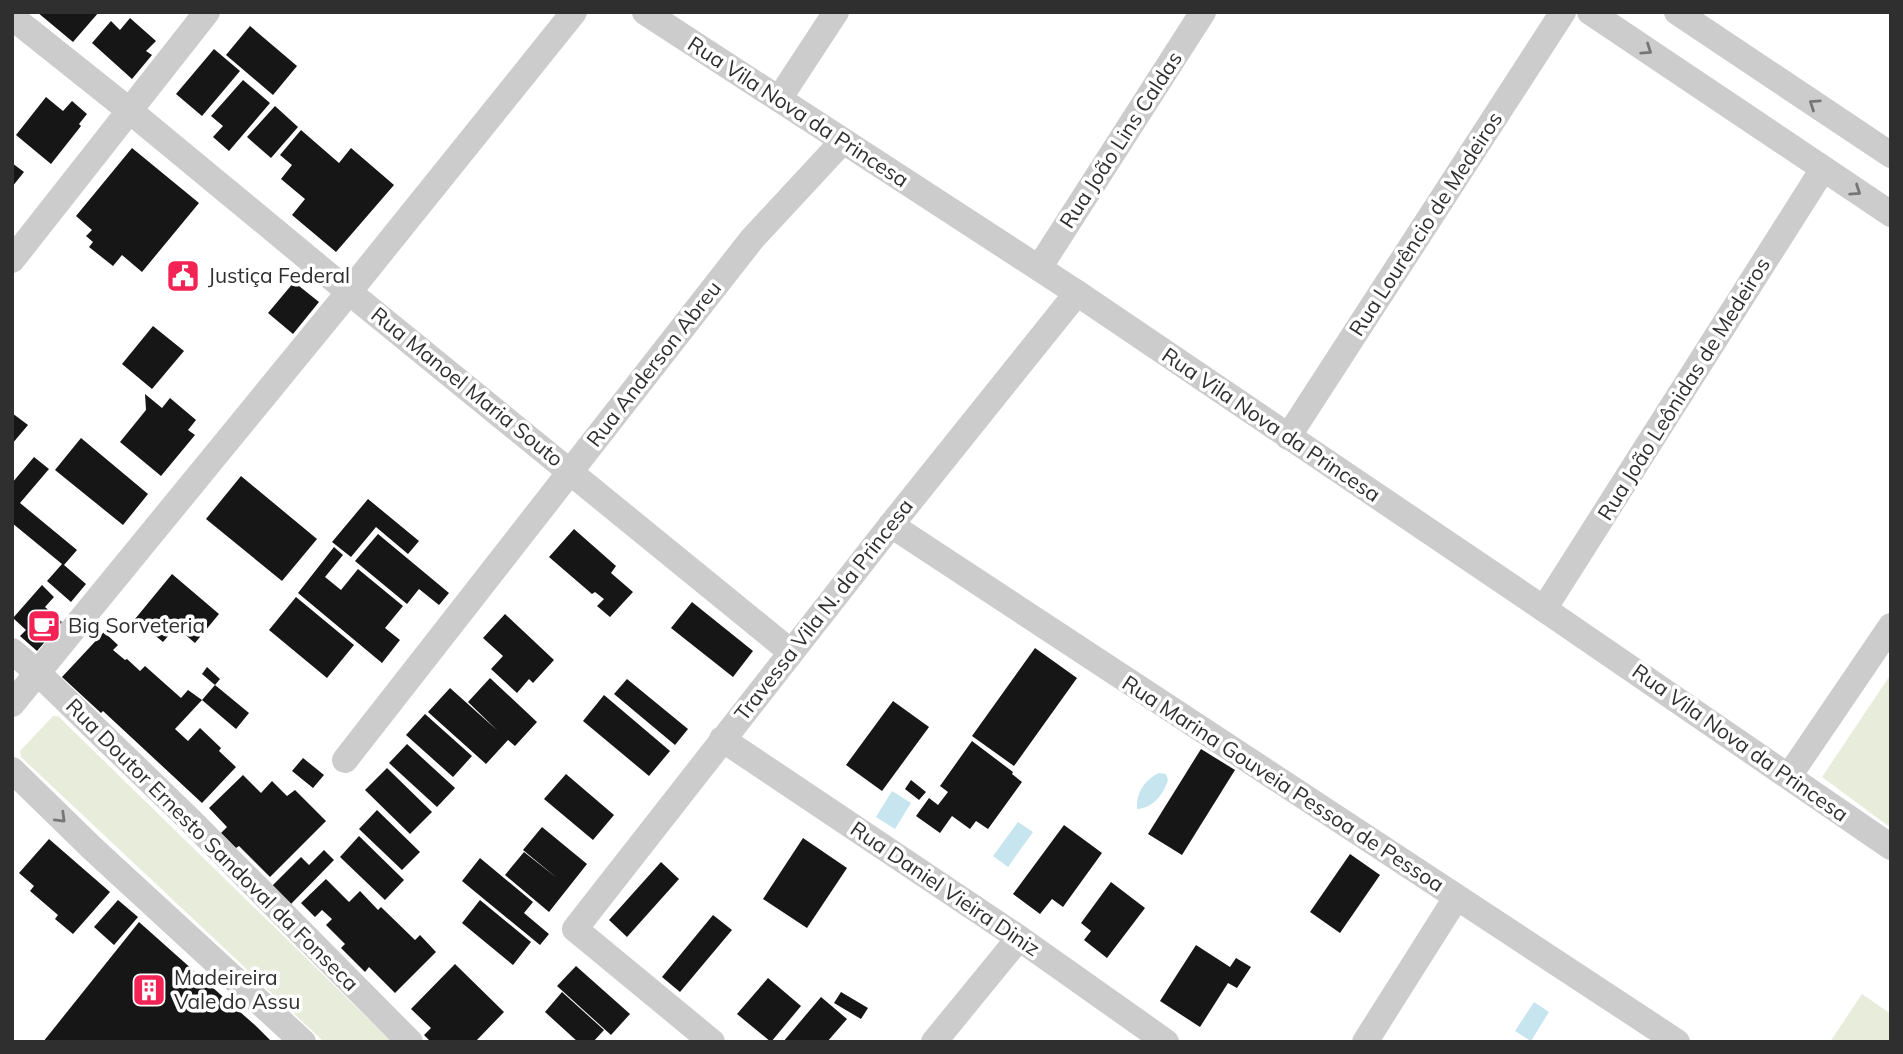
<svg xmlns="http://www.w3.org/2000/svg" width="1903" height="1054" viewBox="0 0 1903 1054" font-family="Mulish,sans-serif">
	<style>
		.green { fill: #e8eddb }
		.water { fill: #c6e5ee }
		.building { fill: #161616 }
		.lines { fill: none; stroke-linecap: round; stroke-linejoin: round }
		.minor { stroke: #ccc; stroke-width: 26 }
		.oneway { stroke: #767676 }
		.labels { text-anchor: middle; stroke-width: 7; stroke-linejoin: round; paint-order: stroke }
		.street-label { font-size: 21px; fill: #2f2f2f; stroke: #fff }
		.poi-label { font-size: 21px; fill: #2f2f2f; stroke: #fff; text-anchor: start }
	</style>
	<rect width="100%" height="100%" fill="#fff"/>
	<!-- green -->
	<g class="green">
		<polygon points="1891,674 1891,828 1822,777"/>
		<polygon points="53,716 58,716 392,1042 324,1042 21,757 20,751"/>
		<polygon points="1862,994 1891,1014 1891,1042 1830,1042"/>
	</g>
	<!-- water -->
	<g class="water">
		<path d="M 1159,773 L 1166,774 L 1168,780 C 1163,795 1153,808 1137,809 C 1136,792 1145,780 1159,773 Z"/>
		<polygon points="892,791 911,803 895,829 876,817"/>
		<polygon points="1018,822 1033,832 1008,867 993,856"/>
		<polygon points="1534,1002 1549,1012 1531,1041 1515,1031"/>
	</g>
	<!-- building -->
	<g class="building">
		<polygon points="37,12 99,12 73,42"/>
		<polygon points="130,18 156,41 146,51 152,55 132,79 92,43 111,21 120,30"/>
		<polygon points="250,26 297,66 273,95 226,55"/>
		<polygon points="214,49 240,71 202,116 176,94"/>
		<polygon points="243,80 270,103 229,151 213,137 223,126 211,116"/>
		<polygon points="46,97 63,111 72,101 87,114 79,124 81,126 51,164 16,135"/>
		<polygon points="275,106 298,127 271,158 247,137"/>
		<polygon points="301,130 339,163 351,148 394,185 336,252 292,215 305,199 281,179 292,165 280,155"/>
		<polygon points="132,148 199,203 142,272 122,255 113,266 89,247 93,242 86,236 92,230 76,216"/>
		<polygon points="12,163 24,172 12,187"/>
		<polygon points="294,282 319,302 293,334 268,313"/>
		<polygon points="153,326 184,351 152,389 122,364"/>
		<polygon points="145,394 162,408 170,398 196,420 188,430 195,435 161,476 120,442 146,410"/>
		<polygon points="12,413 28,425 12,444"/>
		<polygon points="81,438 148,494 123,525 55,470"/>
		<polygon points="34,457 49,469 20,503 77,550 64,565 86,584 71,602 47,581 62,564 12,523 12,483"/>
		<polygon points="241,476 317,539 282,581 206,519"/>
		<polygon points="368,499 419,541 408,554 376,527 351,557 332,542"/>
		<polygon points="574,529 616,566 611,573 633,592 610,617 597,606 604,599 595,592 592,594 549,557"/>
		<polygon points="378,534 449,593 439,605 419,589 407,604 355,561"/>
		<polygon points="334,547 343,555 325,577 341,590 358,569 403,606 385,628 400,640 382,663 298,593"/>
		<polygon points="172,574 219,614 195,643 176,627 163,642 135,619"/>
		<polygon points="42,585 54,597 45,607 62,622 37,651 20,636 26,630 13,618"/>
		<polygon points="296,597 354,645 327,678 269,630"/>
		<polygon points="692,602 753,651 733,677 671,628"/>
		<polygon points="505,614 554,660 533,683 529,679 517,693 491,669 503,656 483,638"/>
		<polygon points="104,632 118,645 113,650 125,660 127,659 140,671 145,666 181,698 188,690 202,700 175,729 188,741 200,728 221,748 219,751 236,767 202,803 103,711 101,713 62,677"/>
		<polygon points="1035,648 1077,678 1014,766 972,736"/>
		<polygon points="207,667 220,679 215,685 202,674"/>
		<polygon points="490,678 537,722 515,746 508,740 486,764 428,712 450,688 498,731 468,702"/>
		<polygon points="627,679 688,729 675,745 614,694"/>
		<polygon points="215,685 249,713 236,729 202,700"/>
		<polygon points="604,695 670,751 649,776 583,721"/>
		<polygon points="893,701 929,727 882,791 846,765"/>
		<polygon points="425,714 472,756 453,777 406,735"/>
		<polygon points="972,741 1013,772 1012,774 1022,782 988,829 976,821 970,829 952,816 940,833 916,816 929,798 938,805 948,792 940,786"/>
		<polygon points="407,744 455,788 437,807 389,763"/>
		<polygon points="1201,749 1235,770 1182,855 1148,834"/>
		<polygon points="303,758 324,775 313,788 292,771"/>
		<polygon points="387,768 432,812 410,834 365,790"/>
		<polygon points="566,774 614,815 593,840 544,799"/>
		<polygon points="243,775 261,793 272,781 287,796 295,790 326,821 270,877 239,846 236,848 221,833 227,827 209,808"/>
		<polygon points="911,780 926,792 919,800 905,789"/>
		<polygon points="377,810 420,852 402,870 359,829"/>
		<polygon points="1064,825 1102,853 1063,907 1052,899 1040,914 1013,894"/>
		<polygon points="542,827 587,864 549,912 505,875 524,852 557,878 523,850"/>
		<polygon points="359,836 404,880 385,900 340,857"/>
		<polygon points="803,838 847,868 807,928 763,899"/>
		<polygon points="49,839 110,892 73,934 55,919 58,915 30,891 34,886 19,873"/>
		<polygon points="324,850 334,860 291,904 272,886 301,857 309,865"/>
		<polygon points="1350,854 1380,875 1340,933 1310,912"/>
		<polygon points="480,858 533,902 524,913 549,934 540,945 462,881"/>
		<polygon points="661,862 679,879 627,937 609,920"/>
		<polygon points="326,879 349,902 360,891 378,910 381,907 415,940 420,935 436,952 395,993 369,967 365,972 341,948 345,944 326,925 332,919 322,910 315,917 301,903"/>
		<polygon points="1111,882 1145,908 1107,958 1084,940 1091,931 1081,923"/>
		<polygon points="118,900 138,917 114,945 94,927"/>
		<polygon points="480,900 531,942 513,965 462,923"/>
		<polygon points="713,915 732,930 680,992 662,977"/>
		<polygon points="139,922 257,1027 272,1042 43,1042"/>
		<polygon points="1196,945 1230,967 1236,958 1251,967 1237,988 1228,983 1200,1027 1160,1001"/>
		<polygon points="455,964 504,1012 475,1042 431,1042 424,1035 431,1028 411,1009"/>
		<polygon points="576,966 630,1014 611,1035 557,986"/>
		<polygon points="768,978 801,1006 771,1042 737,1014"/>
		<polygon points="562,992 604,1030 593,1042 578,1042 545,1012"/>
		<polygon points="841,992 868,1008 861,1019 834,1003"/>
		<polygon points="821,997 847,1019 827,1042 783,1042"/>
	</g>
	<g class="lines">
		<!-- minor -->
		<g class="minor">
			<polyline points="645,12 1077,293 1544,609 1891,847"/>
			<polyline points="1590,12 1891,214"/>
			<polyline points="1677,12 1891,155"/>
			<polyline points="12,17 130,111 349,292 791,652"/>
			<polyline points="779,99 836,12"/>
			<polyline points="12,260 207,12"/>
			<polyline points="1039,268 1203,12"/>
			<polyline points="1288,437 1563,12"/>
			<polyline points="891,525 1677,1042"/>
			<polyline points="1544,609 1823,169"/>
			<polyline points="12,651 39,674 191,821 410,1042"/>
			<polyline points="12,704 349,292 574,12"/>
			<polyline points="722,739 1019,938 1166,1042"/>
			<polyline points="345,760 752,239 843,141"/>
			<polyline points="12,770 93,849 303,1042"/>
			<polyline points="1789,776 1891,626"/>
			<polyline points="712,1042 575,929 891,525 1077,293"/>
			<polyline points="934,1042 1019,938"/>
			<polyline points="1365,1042 1456,898"/>
		</g>
	</g>
	<!-- one-way arrows -->
	<defs><path id="oneway-chevron" d="M-2-3.5L2.5 0L-2 3.5" fill="none" stroke-width="1.6" stroke-linecap="round" stroke-linejoin="round" transform="scale(1.75)"/></defs>
	<g class="oneway">
		<use href="#oneway-chevron" transform="translate(1647 50) rotate(34)"/>
		<use href="#oneway-chevron" transform="translate(1814 104) rotate(-146)"/>
		<use href="#oneway-chevron" transform="translate(1856 191) rotate(34)"/>
		<use href="#oneway-chevron" transform="translate(61 818) rotate(44)"/>
	</g>
	<!-- icons -->
	<defs>
		<symbol id="civic-square" viewBox="-11 -11 22 22"><rect x="-9" y="-9" width="18" height="18" rx="4" fill="#f32355" stroke="#fff"/><path d="M-.6-6.5H3V-4.5H.6V-3L4-1V1h2V6H-6V1h2V-1L-.6-3ZM-1.2 2.5V6h2.4V2.5Z" fill="#fff"/></symbol>
		<symbol id="cafe-square" viewBox="-11 -11 22 22"><rect x="-9" y="-9" width="18" height="18" rx="4" fill="#f32355" stroke="#fff"/><path d="M-5.5-4.5H6V0H3Q3 3.5 0 3.5H-2.5Q-5.5 3.5-5.5 0ZM3-3.2v2h1.7v-2ZM-6 4.5H4V6H-6Z" fill="#fff"/></symbol>
		<symbol id="building-square" viewBox="-11 -11 22 22"><rect x="-9" y="-9" width="18" height="18" rx="4" fill="#f32355" stroke="#fff"/><path d="M-4-6H4V6H1V3H-1V6H-4ZM-2.5-4.3h1.7v1.8h-1.7ZM.8-4.3h1.7v1.8H.8ZM-2.5-1h1.7V.8h-1.7ZM.8-1h1.7V.8H.8Z" fill="#fff"/></symbol>
	</defs>
	<g fill-rule="evenodd">
		<use href="#civic-square" x="164" y="257" width="38" height="38"/>
		<use href="#cafe-square" x="25" y="607" width="38" height="38"/>
		<use href="#building-square" x="130" y="971" width="38" height="38"/>
	</g>
	<g class="labels">
		<!-- street labels -->
		<g class="street-label">
			<text transform="translate(798 112) rotate(33)" y="7">Rua Vila Nova da Princesa</text>
			<text transform="translate(1121 140) rotate(-57)" y="7">Rua João Lins Caldas</text>
			<text transform="translate(1426 224) rotate(-57)" y="7">Rua Lourêncio de Medeiros</text>
			<text transform="translate(654 364) rotate(-52)" y="7">Rua Anderson Abreu</text>
			<text transform="translate(467 387) rotate(39)" y="7">Rua Manoel Maria Souto</text>
			<text transform="translate(1684 389) rotate(-58)" y="7">Rua João Leônidas de Medeiros</text>
			<text transform="translate(1271 425) rotate(34)" y="7">Rua Vila Nova da Princesa</text>
			<text transform="translate(824 610) rotate(-52)" y="7">Travessa Vila N. da Princesa</text>
			<text transform="translate(1740 743) rotate(35)" y="7">Rua Vila Nova da Princesa</text>
			<text transform="translate(1283 784) rotate(33)" y="7">Rua Marina Gouveia Pessoa de Pessoa</text>
			<text transform="translate(212 845) rotate(45)" y="7">Rua Doutor Ernesto Sandoval da Fonseca</text>
			<text transform="translate(945 889) rotate(34)" y="7">Rua Daniel Vieira Diniz</text>
		</g>
		<!-- poi labels -->
		<g class="poi-label">
			<text x="208" y="283">Justiça Federal</text>
			<text x="68" y="633">Big Sorveteria</text>
			<text x="174" y="985">Madeireira<tspan x="174" dy="24">Vale do Assu</tspan></text>
		</g>
	</g>
	<!-- border -->
	<rect width="1903" height="1054" fill="none" stroke="#2f2f2f" stroke-width="28"/>
</svg>
